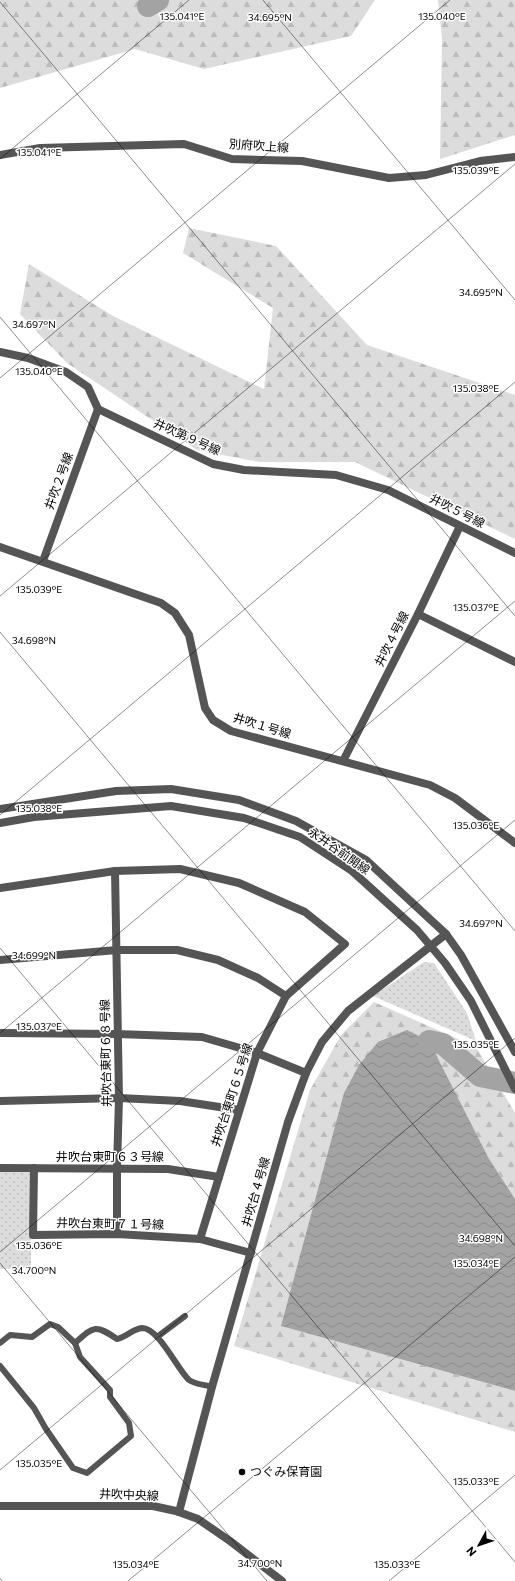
<svg xmlns="http://www.w3.org/2000/svg" width="515" height="1581" viewBox="0 0 515 1581" font-family="Commissioner,'Noto Sans JP',sans-serif">
	<style>
		.forest { fill: url(#forest-firs) }
		.park { fill: url(#park-dots) }
		.water { fill: url(#water-waves) }
		.lines { fill: none; stroke-linecap: round; stroke-linejoin: round }
		.river { stroke: #a3a3a3; stroke-width: 22 }
		.service { stroke: #555; stroke-width: 6 }
		.minor { stroke: #555; stroke-width: 8 }
		.tertiary { stroke: #555; stroke-width: 8 }
		.ticks { fill: none; stroke: #000; stroke-width: 1; stroke-opacity: 0.45 }
		.poi-dot { fill: #000; stroke: #fff; stroke-width: 1.5 }
		.labels { text-anchor: middle; stroke-width: 3; stroke-linejoin: round; paint-order: stroke }
		.street-label { font-size: 12px; fill: #000; stroke: #fff }
		.poi-label { font-size: 12px; fill: #000; stroke: #fff; text-anchor: start }
		.ticks-label { font-size: 10px; text-anchor: middle; fill: #000; stroke: #fff; stroke-width: 3; stroke-linejoin: round; paint-order: stroke }
	</style>
	<defs>
		<pattern id="forest-firs" width="22" height="20" patternUnits="userSpaceOnUse"><rect width="22" height="20" fill="#dcdcdc"/><path d="M5 1l3.5 6h-7zM16 11l3.5 6h-7z" fill="#bbb"/></pattern>
		<pattern id="park-dots" width="8" height="8" patternUnits="userSpaceOnUse"><rect width="8" height="8" fill="#dcdcdc"/><path d="M2 2h.1M6 6h.1" fill="none" stroke="#bbb" stroke-width="1.8" stroke-linecap="round"/></pattern>
		<pattern id="water-waves" width="16" height="10" patternUnits="userSpaceOnUse"><rect width="16" height="10" fill="#a3a3a3"/><path d="M0 5q4-4 8 0t8 0" fill="none" stroke="#8b8b8b"/></pattern>
	</defs>
	<rect width="100%" height="100%" fill="#fff"/>
	<!-- forest -->
	<g class="forest">
		<polygon points="0,0 375,0 351,36 204,69 135,49 0,88"/>
		<polygon points="438,0 515,0 515,135 440,159 442,39"/>
		<polygon points="189,228 276,246 367,345 515,395 515,539 355,462 259,462 197,450 67,363 20,314 29,264 113,316 264,389 273,308 183,253"/>
		<polygon points="374,1002 476,1047 515,1113 515,1199 488,1157 281,1326 515,1391 515,1432 234,1346 310,1090 341,1035"/>
	</g>
	<!-- park -->
	<g class="park">
		<polygon points="424,962 434,963 467,1013 476,1041 373,996"/>
		<polygon points="0,1172 31,1173 31,1268 0,1269"/>
	</g>
	<!-- water -->
	<polygon class="water" points="407,1030 429,1041 488,1157 515,1199 515,1391 281,1326 344,1093 359,1065 378,1042"/>
	<g class="lines">
		<!-- river -->
		<g class="river">
			<polyline points="148,6 158,0"/>
			<polyline points="429,1041 443,1044 480,1076 515,1083"/>
		</g>
		<!-- service -->
		<g class="service">
			<polyline points="157,1337 185,1316"/>
			<polyline points="0,1343 10,1335 32,1337 50,1324 58,1327 75,1343 80,1357 110,1390 110,1397 129,1423 131,1436 87,1473 73,1468 46,1429 34,1408 0,1366"/>
			<path d="M 75,1343 C 94,1326 95,1324 117,1339 C 126,1337 133,1329 142,1328 C 159,1328 177,1369 189,1380 C 194,1384 206,1385 212,1387"/>
		</g>
		<!-- minor -->
		<g class="minor">
			<polyline points="0,155 40,148 184,144 232,159 302,161 389,178 426,175 480,161 515,157"/>
			<polyline points="0,352 28,358 66,372 88,387 98,409 213,464 244,470 336,475 388,490 515,553"/>
			<polyline points="0,547 161,603 175,613 189,635 205,708 213,720 231,731 430,785 455,798 515,843"/>
			<polyline points="43,561 98,409"/>
			<polyline points="418,614 515,662"/>
			<polyline points="343,761 418,614 460,526"/>
			<polyline points="115,871 119,1098 117,1168 117,1234"/>
			<polyline points="0,888 115,871 180,869 239,883 305,912 345,944 286,996 257,1053 200,1239"/>
			<polyline points="0,960 117,950 177,950 218,960 258,978 286,996"/>
			<polyline points="0,1033 117,1034 202,1037 257,1053 306,1073"/>
			<polyline points="0,1101 119,1098 180,1101 239,1110"/>
			<polyline points="0,1168 168,1169 219,1177"/>
			<polyline points="34,1168 33,1235 117,1234 200,1239 251,1253"/>
		</g>
		<!-- tertiary -->
		<g class="tertiary">
			<polyline points="0,809 116,791 171,789 239,800 296,821 366,860 446,934 461,955 515,1052"/>
			<polyline points="0,823 34,817 171,806 244,818 300,837 352,871 417,930 445,963 471,1001 515,1089"/>
			<polyline points="0,1506 153,1506 176,1511 198,1519 230,1541 282,1581"/>
			<polyline points="179,1512 212,1387 288,1122 306,1073 322,1042 348,1011 446,934"/>
		</g>
	</g>
	<!-- ticks -->
	<path class="ticks" d="M 263,0 L 515,300M 0,2 L 515,616M 0,159 L 189,0M 0,317 L 515,931M 0,378 L 450,0M 0,596 L 515,164M 0,632 L 515,1246M 0,815 L 515,382M 0,948 L 515,1562M 0,1033 L 515,601M 0,1252 L 515,820M 0,1263 L 267,1581M 0,1470 L 515,1038M 0,1578 L 2,1581M 128,1581 L 515,1257M 389,1581 L 515,1475"/>
	<!-- markers -->
	<circle class="poi-dot" cx="242" cy="1472" r="4"/>
	<g class="labels">
		<!-- street labels -->
		<g class="street-label">
			<text transform="translate(259 146) rotate(4)" y="4">別府吹上線</text>
			<text transform="translate(187 437) rotate(24)" y="4">井吹第９号線</text>
			<text transform="translate(59 481) rotate(-70)" y="4">井吹２号線</text>
			<text transform="translate(457 511) rotate(27)" y="4">井吹５号線</text>
			<text transform="translate(392 639) rotate(-63)" y="4">井吹４号線</text>
			<text transform="translate(262 726) rotate(17)" y="4">井吹１号線</text>
			<text transform="translate(339 851) rotate(35)" y="4">永井谷前開線</text>
			<text transform="translate(106 1053) rotate(-91)" y="4">井吹台東町６８号線</text>
			<text transform="translate(232 1095) rotate(-72)" y="4">井吹台東町６５号線</text>
			<text x="110" y="1161">井吹台東町６３号線</text>
			<text transform="translate(256 1192) rotate(-74)" y="4">井吹台４号線</text>
			<text transform="translate(110 1224) rotate(1)" y="4">井吹台東町７１号線</text>
			<text transform="translate(129 1495) rotate(2)" y="4">井吹中央線</text>
		</g>
		<!-- poi labels -->
		<g class="poi-label">
			<text x="250" y="1476">つぐみ保育園</text>
		</g>
	</g>
	<g class="ticks-label">
		<text x="182" y="20">135.041°E</text>
		<text x="442" y="20">135.040°E</text>
		<text x="270" y="21">34.695°N</text>
		<text x="39" y="156">135.041°E</text>
		<text x="476" y="174">135.039°E</text>
		<text x="481" y="296">34.695°N</text>
		<text x="34" y="328">34.697°N</text>
		<text x="39" y="375">135.040°E</text>
		<text x="476" y="392">135.038°E</text>
		<text x="39" y="593">135.039°E</text>
		<text x="476" y="611">135.037°E</text>
		<text x="34" y="644">34.698°N</text>
		<text x="39" y="812">135.038°E</text>
		<text x="476" y="829">135.036°E</text>
		<text x="481" y="927">34.697°N</text>
		<text x="34" y="959">34.699°N</text>
		<text x="39" y="1030">135.037°E</text>
		<text x="476" y="1048">135.035°E</text>
		<text x="481" y="1242">34.698°N</text>
		<text x="39" y="1249">135.036°E</text>
		<text x="476" y="1267">135.034°E</text>
		<text x="34" y="1274">34.700°N</text>
		<text x="39" y="1467">135.035°E</text>
		<text x="476" y="1485">135.033°E</text>
		<text x="260" y="1567">34.700°N</text>
		<text x="136" y="1568">135.034°E</text>
		<text x="397" y="1568">135.033°E</text>
	</g>
	<!-- north arrow -->
	<g transform="translate(479 1545) rotate(230)" stroke="#ffffff" stroke-width="3" paint-order="stroke">
	<path d="M0-3L7 15L0 10L-7 15Z" fill="#000000"/>
	<text y="-6" font-size="11" font-weight="bold" text-anchor="middle" fill="#000000">N</text>
	</g>
</svg>
